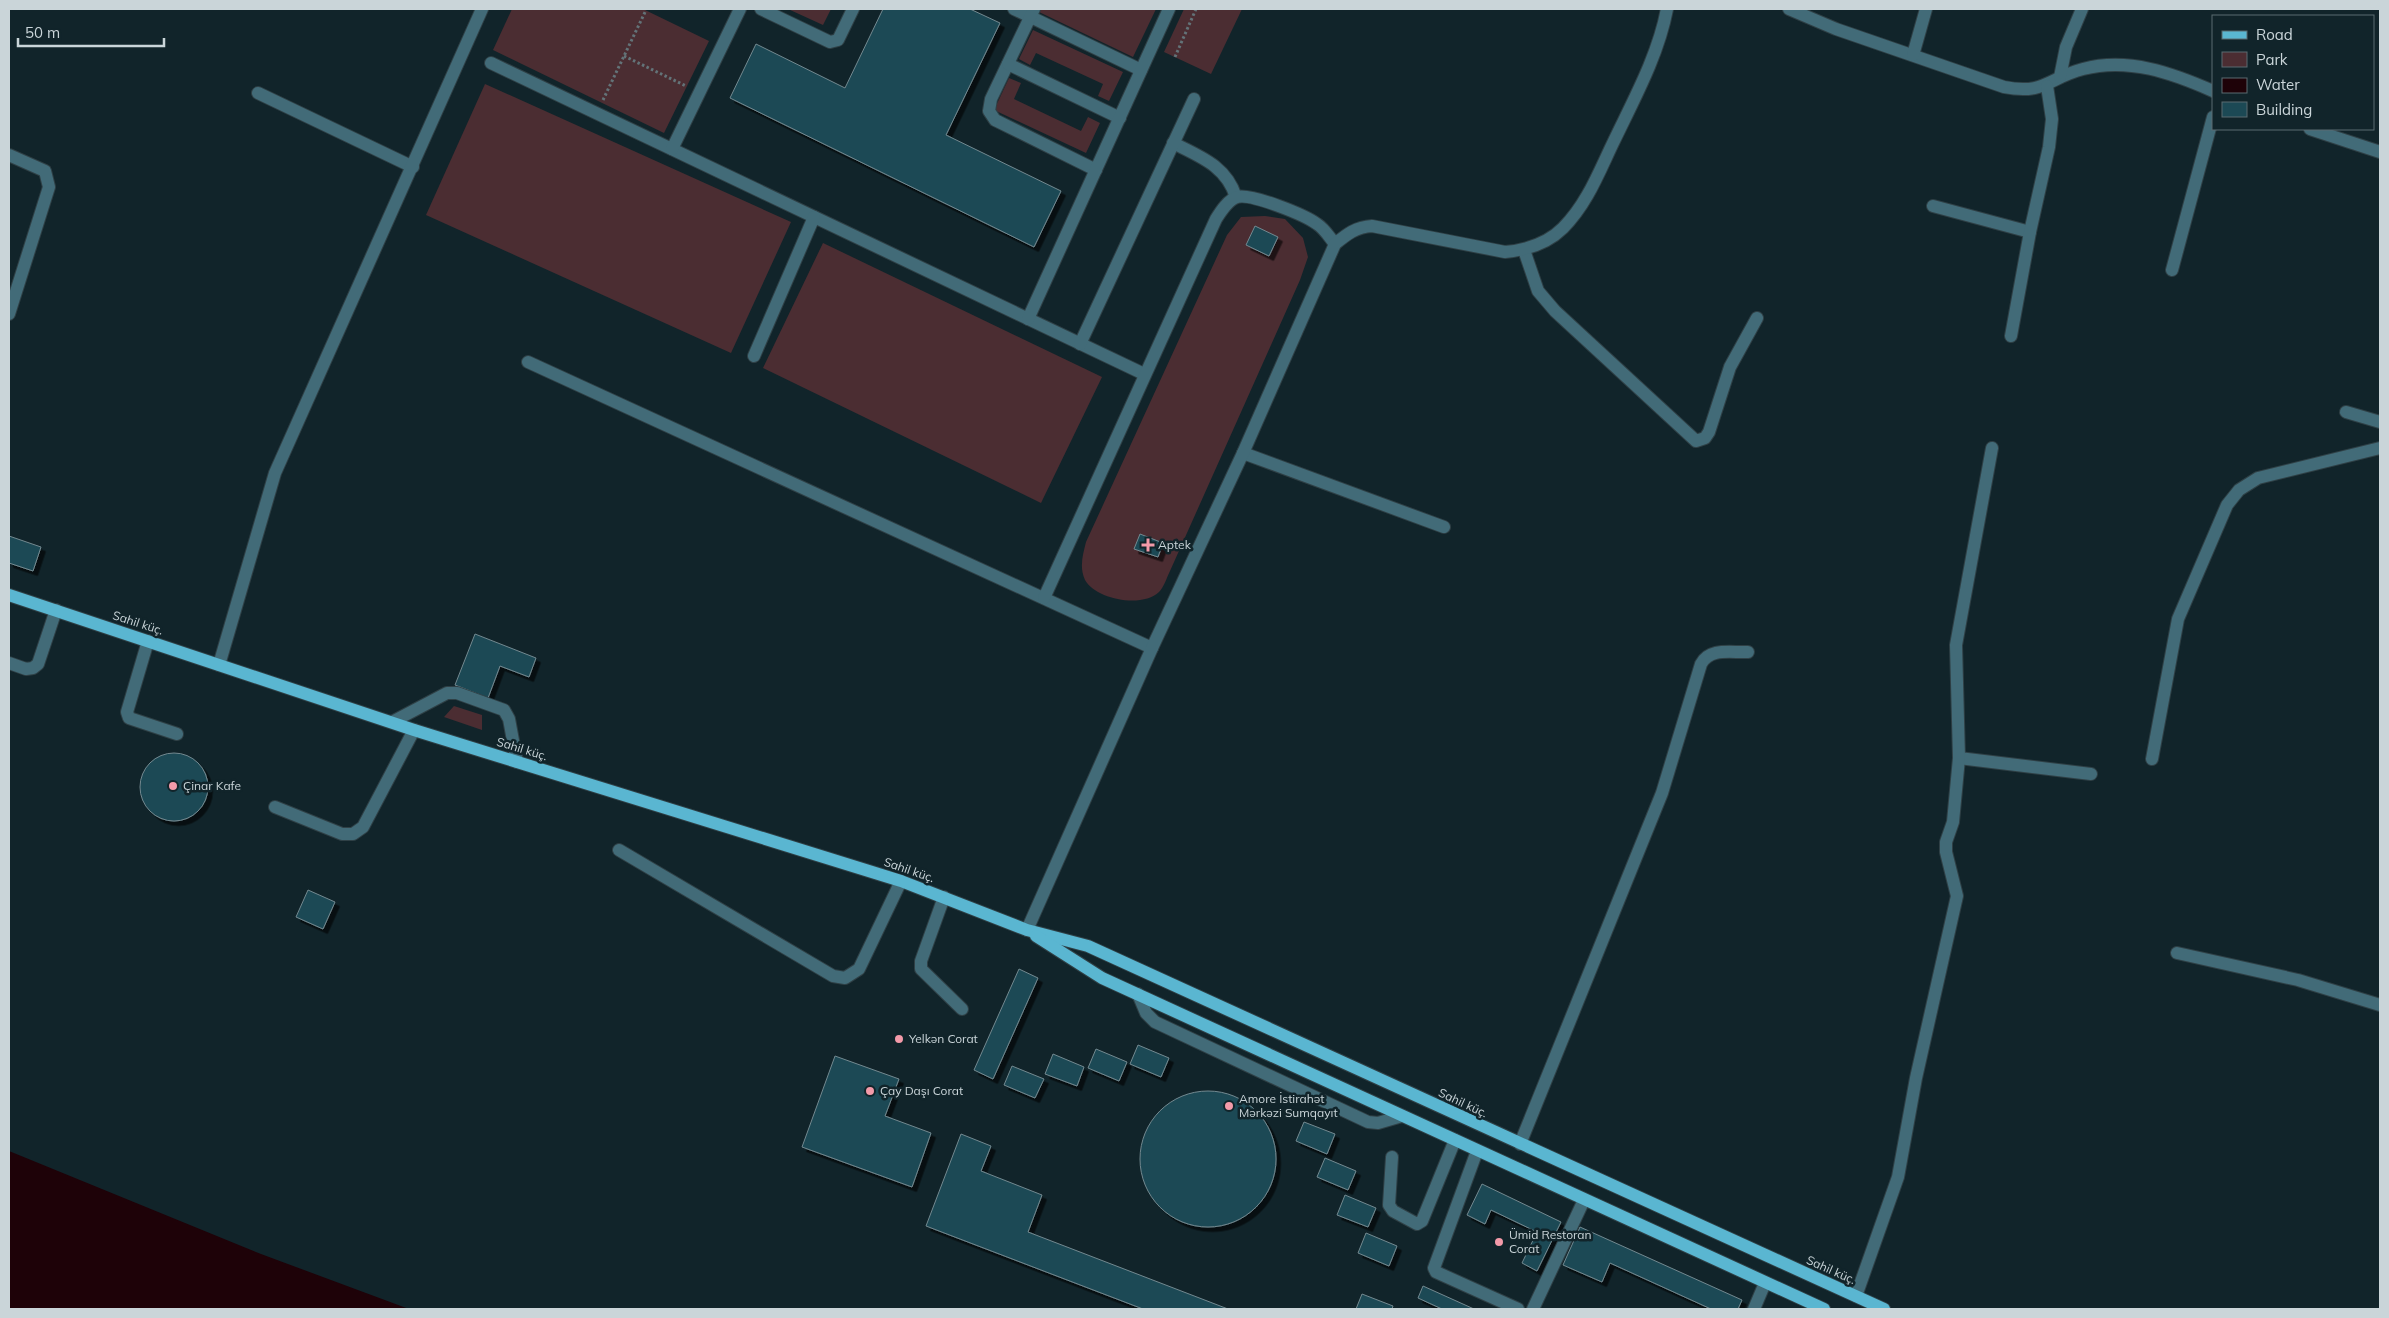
<svg xmlns="http://www.w3.org/2000/svg" width="2389" height="1318" viewBox="0 0 2389 1318" font-family="Mulish,sans-serif">
	<style>
		.green { fill: #4b2d32 }
		.water { fill: #1e0208 }
		.building { fill: #1c4955; stroke: #738990; filter: url(#shadow) }
		.lines { fill: none; stroke-linecap: round; stroke-linejoin: round }
		.minor-casing { stroke: #2f4046; stroke-width: 14 }
		.major-casing { stroke: #2f4046; stroke-width: 14 }
		.path { stroke: #637378; stroke-width: 3; stroke-dasharray: 2.5 2.5; stroke-linecap: butt }
		.minor { stroke: #426b78; stroke-width: 12 }
		.major { stroke: #5ab6d1; stroke-width: 12 }
		.poi-dot { fill: #f39aa9; stroke: #11242a; stroke-width: 2 }
		.labels { text-anchor: middle; stroke-width: 5; stroke-linejoin: round; paint-order: stroke }
		.poi-label { font-size: 12px; fill: #cad5d9; stroke: #11242a; text-anchor: start }
		.street-label { font-size: 12px; fill: #cad5d9; stroke: #11242a }
	</style>
	<defs>
		<filter id="shadow"><feDropShadow dx="4.5" dy="4.5" stdDeviation="0" flood-color="#0009"/></filter>
	</defs>
	<rect width="100%" height="100%" fill="#11242a"/>
	<!-- green -->
	<g class="green">
		<polygon points="512,9 643,9 709,41 664,133 493,50"/>
		<polygon points="788,9 831,9 823,25"/>
		<polygon points="1041,9 1156,9 1133,57 1039,12"/>
		<polygon points="1184,9 1242,9 1211,74 1164,52"/>
		<polygon points="1033,30 1123,72 1109,101 1098,96 1103,84 1036,53 1030,65 1019,59"/>
		<polygon points="1009,78 1021,83 1014,99 1081,131 1088,117 1100,123 1086,153 994,110"/>
		<polygon points="485,84 791,222 731,353 426,215"/>
		<path d="M 1265,216 L 1285,219 L 1303,238 L 1308,257 L 1300,280 L 1170,571 C 1167,577 1164,587 1159,592 C 1143,608 1096,600 1085,580 C 1079,567 1083,554 1086,542 L 1227,235 L 1241,217 Z"/>
		<polygon points="823,243 1102,377 1041,503 763,368"/>
		<polygon points="454,706 482,715 482,730 444,717"/>
	</g>
	<!-- water -->
	<polygon class="water" points="9,1151 261,1254 409,1309 9,1309"/>
	<!-- building -->
	<g class="building">
		<polygon points="883,9 970,9 1000,23 946,135 1061,191 1034,247 730,98 756,44 845,88"/>
		<polygon points="1255,226 1278,237 1269,256 1246,245"/>
		<polygon points="1140,534 1163,543 1158,557 1134,549"/>
		<polygon points="9,536 41,547 33,571 9,563"/>
		<polygon points="475,634 536,658 529,677 500,666 488,698 455,685"/>
		<circle cx="174" cy="787" r="34"/>
		<polygon points="308,890 335,902 323,929 296,917"/>
		<polygon points="1019,969 1038,978 993,1079 974,1070"/>
		<polygon points="1138,1045 1169,1058 1161,1077 1130,1064"/>
		<polygon points="1096,1049 1127,1062 1119,1081 1088,1068"/>
		<polygon points="1053,1054 1084,1067 1077,1086 1045,1074"/>
		<polygon points="835,1056 899,1079 885,1116 931,1133 912,1187 802,1147"/>
		<polygon points="1012,1066 1044,1079 1035,1098 1004,1085"/>
		<circle cx="1208" cy="1159" r="68"/>
		<polygon points="1304,1122 1335,1134 1327,1154 1296,1141"/>
		<polygon points="961,1134 991,1146 981,1171 1042,1195 1028,1232 1228,1309 1143,1309 926,1226"/>
		<polygon points="1325,1158 1356,1171 1348,1190 1317,1177"/>
		<polygon points="1482,1184 1561,1222 1537,1271 1522,1263 1537,1232 1491,1210 1485,1224 1467,1215"/>
		<polygon points="1345,1195 1376,1208 1368,1227 1337,1215"/>
		<polygon points="1580,1227 1742,1300 1738,1309 1711,1309 1610,1263 1602,1282 1563,1265"/>
		<polygon points="1366,1233 1397,1246 1389,1266 1358,1253"/>
		<polygon points="1423,1286 1474,1309 1442,1309 1418,1298"/>
		<polygon points="1362,1294 1393,1306 1392,1309 1356,1309"/>
	</g>
	<g class="lines">
		<defs>
			<g id="minor">
				<polyline points="761,9 830,42 838,40 853,9"/>
				<polyline points="1014,9 1141,70"/>
				<polyline points="1034,9 991,99 989,111 995,120 1096,170"/>
				<path d="M 1789,9 L 1836,29 L 2004,87 C 2045,95 2048,78 2083,69 C 2128,57 2172,73 2213,91"/>
				<polyline points="1913,55 1926,9"/>
				<polyline points="491,63 1144,374"/>
				<polyline points="1008,64 1120,118"/>
				<polyline points="2060,77 2066,47 2082,9"/>
				<polyline points="258,93 413,167"/>
				<polyline points="2310,129 2380,152"/>
				<path d="M 1173,143 C 1201,157 1226,166 1236,197"/>
				<polyline points="672,149 740,9"/>
				<polyline points="9,155 45,171 49,187 9,314"/>
				<polyline points="1933,206 2030,232"/>
				<polyline points="1524,250 1538,291 1555,311 1696,441 1705,438 1709,432 1730,367 1757,318"/>
				<polyline points="2172,270 2213,117"/>
				<polyline points="1028,319 1169,9"/>
				<polyline points="2011,336 2030,232 2049,147 2052,119 2047,86"/>
				<polyline points="1080,344 1194,99"/>
				<polyline points="754,356 814,217"/>
				<polyline points="528,362 1152,648"/>
				<polyline points="2346,412 2380,422"/>
				<polyline points="1243,453 1444,527"/>
				<path d="M 1044,598 L 1216,219 C 1221,211 1228,200 1237,197 C 1251,193 1305,215 1317,224 C 1325,229 1329,237 1335,244"/>
				<polyline points="148,641 127,712 129,718 177,734"/>
				<polyline points="9,663 26,669 33,668 38,664 56,610"/>
				<polyline points="219,665 275,473 482,9"/>
				<polyline points="392,722 447,693 457,693 504,710 509,719 517,762"/>
				<polyline points="1959,758 2091,774"/>
				<polyline points="2152,759 2178,619 2227,505 2239,490 2258,478 2380,448"/>
				<polyline points="275,807 342,834 353,834 363,827 414,730"/>
				<polyline points="619,850 833,976 845,978 859,969 901,881"/>
				<polyline points="944,897 921,961 921,969 962,1009"/>
				<path d="M 1027,930 L 1152,648 L 1243,453 L 1335,244 C 1347,234 1356,227 1372,226 L 1505,252 C 1527,250 1547,244 1563,228 C 1587,204 1599,172 1613,143 C 1634,99 1658,56 1667,9"/>
				<polyline points="2177,953 2298,980 2380,1005"/>
				<polyline points="1138,994 1146,1013 1155,1022 1368,1122 1378,1123 1402,1116"/>
				<path d="M 1520,1144 L 1662,793 L 1701,664 C 1710,647 1732,653 1748,652"/>
				<polyline points="1477,1151 1434,1268 1436,1272 1518,1309"/>
				<polyline points="1392,1157 1389,1205 1393,1211 1417,1224 1422,1221 1455,1140"/>
				<polyline points="1856,1296 1898,1177 1916,1078 1957,896 1946,852 1946,842 1953,822 1959,758 1956,645 1992,448"/>
				<polyline points="1533,1309 1584,1200"/>
				<polyline points="1754,1309 1765,1283"/>
			</g>
			<g id="major">
				<polyline points="9,595 414,730 901,881 1027,930 1088,946 1884,1309"/>
				<polyline points="1036,936 1102,978 1824,1309"/>
			</g>
		</defs>
		<!-- minor casing -->
		<use href="#minor" class="minor-casing"/>
		<!-- major casing -->
		<use href="#major" class="major-casing"/>
		<!-- path -->
		<g class="path">
			<polyline points="624,56 686,86"/>
			<polyline points="1175,57 1196,9"/>
			<polyline points="603,100 646,10"/>
		</g>
		<!-- minor -->
		<use href="#minor" class="minor"/>
		<!-- major -->
		<use href="#major" class="major"/>
	</g>
	<!-- markers -->
	<g class="poi-dot">
		<path d="M1145.5 537.5h5v5h5v5h-5v5h-5v-5h-5v-5h5z"/>
		<circle cx="173" cy="786" r="5"/>
		<circle cx="899" cy="1039" r="5"/>
		<circle cx="870" cy="1091" r="5"/>
		<circle cx="1229" cy="1106" r="5"/>
		<circle cx="1499" cy="1242" r="5"/>
	</g>
	<g class="labels">
		<!-- poi labels -->
		<g class="poi-label">
			<text x="1158" y="549">Aptek</text>
			<text x="183" y="790">Çinar Kafe</text>
			<text x="909" y="1043">Yelkən Corat</text>
			<text x="880" y="1095">Çay Daşı Corat</text>
			<text x="1239" y="1103">Amore İstirahət<tspan x="1239" dy="14">Mərkəzi Sumqayıt</tspan></text>
			<text x="1509" y="1239">Ümid Restoran<tspan x="1509" dy="14">Corat</tspan></text>
		</g>
		<!-- street labels -->
		<g class="street-label">
			<text transform="translate(138 623) rotate(18)" y="4">Sahil küç.</text>
			<text transform="translate(522 749) rotate(17)" y="4">Sahil küç.</text>
			<text transform="translate(909 870) rotate(19)" y="4">Sahil küç.</text>
			<text transform="translate(1463 1103) rotate(25)" y="4">Sahil küç.</text>
			<text transform="translate(1831 1270) rotate(24)" y="4">Sahil küç.</text>
		</g>
	</g>
	<!-- border -->
	<rect width="2389" height="1318" fill="none" stroke="#cad5d9" stroke-width="20"/>
	<!-- legend -->
	<rect x="2212" y="15" width="162" height="115" fill="#11242a" stroke="#5b6b70"/>
	<rect x="2222" y="31" width="25" height="8" fill="#5ab6d1" stroke="#5b6b70"/>
	<text x="2256" y="40" font-size="15" fill="#cad5d9">Road</text>
	<rect x="2222" y="52" width="25" height="15" fill="#4b2d32" stroke="#5b6b70"/>
	<text x="2256" y="65" font-size="15" fill="#cad5d9">Park</text>
	<rect x="2222" y="78" width="25" height="15" fill="#1e0208" stroke="#5b6b70"/>
	<text x="2256" y="90" font-size="15" fill="#cad5d9">Water</text>
	<rect x="2222" y="102" width="25" height="15" fill="#1c4955" stroke="#5b6b70"/>
	<text x="2256" y="115" font-size="15" fill="#cad5d9">Building</text>
	<!-- scale -->
	<path d="M18 38v8h146v-8" fill="none" stroke="#cad5d9" stroke-width="2.5"/>
	<text x="25" y="38" font-size="15" fill="#cad5d9" stroke="#11242a" stroke-width="4" paint-order="stroke">50 m</text>
</svg>
